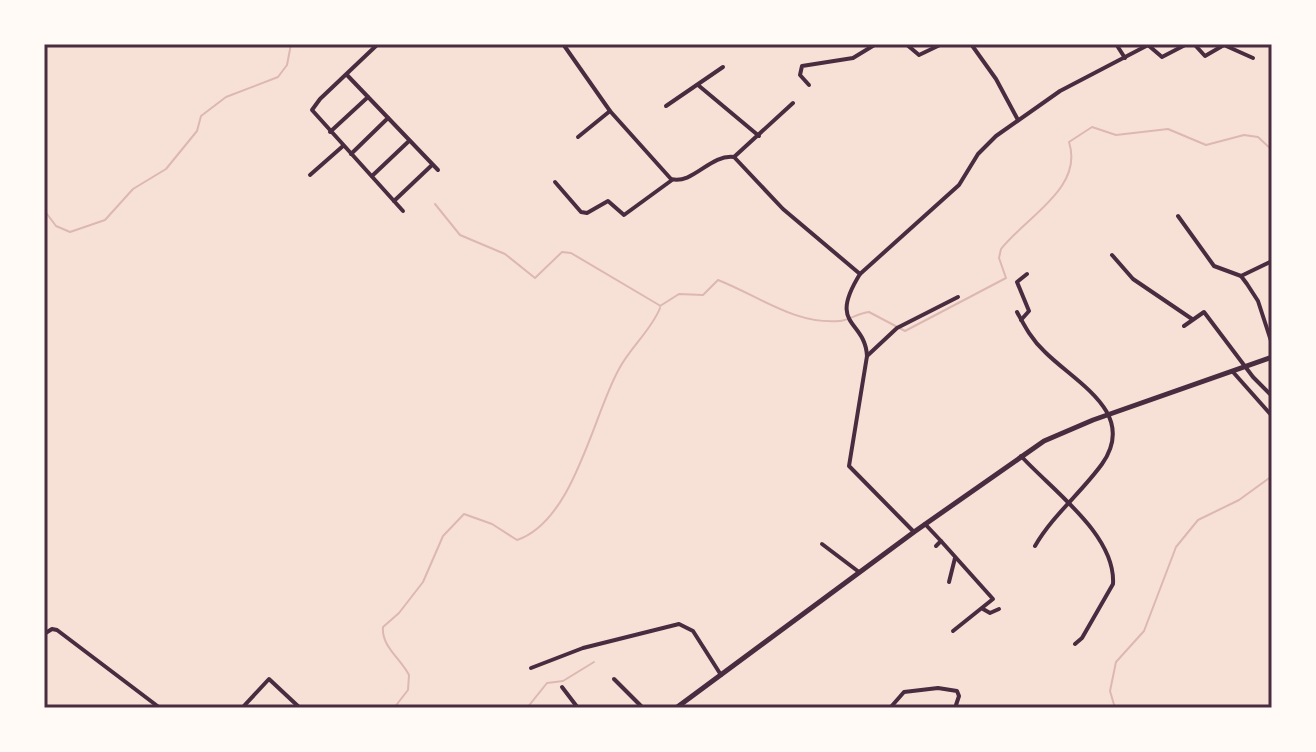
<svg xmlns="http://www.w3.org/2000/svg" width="1316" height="752" viewBox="0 0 1316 752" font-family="Roboto,sans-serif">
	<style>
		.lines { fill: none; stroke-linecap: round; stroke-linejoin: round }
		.stream { stroke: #dcb8b0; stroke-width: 2 }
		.minor { stroke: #4a2c40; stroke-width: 4 }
		.tertiary { stroke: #4a2c40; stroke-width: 5 }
		.neatline { fill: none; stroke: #4a2c40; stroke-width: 3 }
	</style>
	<rect width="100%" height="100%" fill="#f7e1d7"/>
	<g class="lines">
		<!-- stream -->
		<g class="stream">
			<polyline points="435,204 460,235 505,254 535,278 562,252 571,253 659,305"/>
			<polyline points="44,210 56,226 70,232 105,220 133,189 166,169 197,131 201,116 226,97 278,77 287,65 291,44"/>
			<path d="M 660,306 L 679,294 L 703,295 L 718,280 C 759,296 795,325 840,321 C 850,320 858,313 869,312 L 905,331 L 1006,278 L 999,258 L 1001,249 C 1026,217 1084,188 1069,142 L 1092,127 L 1116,135 L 1168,129 L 1206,145 L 1244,135 L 1258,137 L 1272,150"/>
			<path d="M 394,708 L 408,690 L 409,675 C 401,659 381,646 383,627 L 399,613 L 423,582 L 443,536 L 464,514 L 492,524 L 517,540 C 574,521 593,415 619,369 C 630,348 652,329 660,308"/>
			<polyline points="527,708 547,683 563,681 594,662"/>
			<polyline points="1115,708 1110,691 1116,662 1144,631 1176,547 1198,520 1239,500 1272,476"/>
		</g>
		<!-- minor -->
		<g class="minor">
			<polyline points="378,44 320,99 312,110 403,211"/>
			<path d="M 563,44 L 610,111 L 671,179 C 693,185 710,154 734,157 L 783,209 L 860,274"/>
			<polyline points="906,44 919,55 942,44"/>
			<polyline points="971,44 996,79 1018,120"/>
			<polyline points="1116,44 1125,58"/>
			<polyline points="1194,44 1205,56 1224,45 1253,58"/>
			<polyline points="1148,45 1162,57 1187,44"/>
			<polyline points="347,75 438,170"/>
			<polyline points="698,85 759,136"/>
			<polyline points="809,85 800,75 802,66 853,58 876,44"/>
			<polyline points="666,106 723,67"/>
			<polyline points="330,132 368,97"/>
			<polyline points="578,137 610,111"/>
			<polyline points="351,154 388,118"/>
			<polyline points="734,157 793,103"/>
			<polyline points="310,175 343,146"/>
			<polyline points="372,176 409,141"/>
			<polyline points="555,182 581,212 587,213 608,201 624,215 672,180"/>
			<polyline points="394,201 432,165"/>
			<polyline points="1178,216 1214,266 1241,276 1247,284 1258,301 1272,344"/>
			<polyline points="1112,255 1133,279 1192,319"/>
			<polyline points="1241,276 1272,261"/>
			<path d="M 1017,312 C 1025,327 1032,340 1045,352 C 1076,383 1138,413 1102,464 C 1081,493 1053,515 1035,546"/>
			<polyline points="1021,320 1029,311 1017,282 1027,274"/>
			<polyline points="1184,326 1204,312 1253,377 1272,396"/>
			<polyline points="867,356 897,328 958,297"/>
			<polyline points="1233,372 1272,416"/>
			<path d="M 1021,456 C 1052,490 1116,535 1113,584 L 1082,638 L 1075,644"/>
			<polyline points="925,524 941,541 936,546"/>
			<path d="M 914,532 L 849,466 L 867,356 C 865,319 827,327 860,274 L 959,185 L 978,154 L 996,136 L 1060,91 L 1150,44"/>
			<polyline points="941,541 993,599 953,631"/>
			<polyline points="822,544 859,572"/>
			<polyline points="949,582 955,558"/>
			<polyline points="983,609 990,613 999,609"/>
			<polyline points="44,634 52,629 57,630 160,708"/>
			<polyline points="531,668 583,648 679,624 693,631 721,675"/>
			<polyline points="614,679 643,708"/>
			<polyline points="562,687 578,708"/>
			<polyline points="242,708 269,679 300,708"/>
			<polyline points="890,708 904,692 938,688 957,691 959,696 956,705"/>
		</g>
		<!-- tertiary -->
		<polyline class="tertiary" points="676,708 914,532 1044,441 1093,420 1272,357"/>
	</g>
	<!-- border -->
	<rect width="1316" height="752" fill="none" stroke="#fffaf5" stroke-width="92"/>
	<rect x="46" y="46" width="1224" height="660" class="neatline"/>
</svg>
